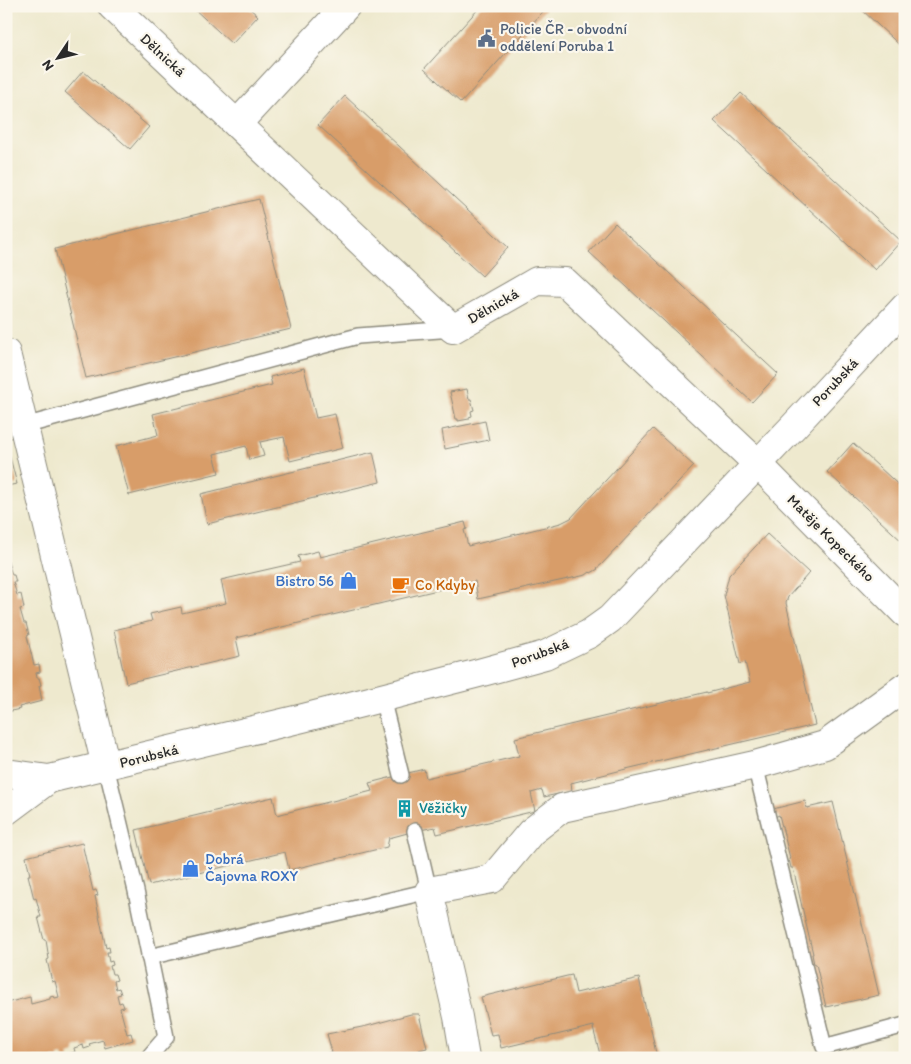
<svg xmlns="http://www.w3.org/2000/svg" width="911" height="1064" viewBox="0 0 911 1064" font-family="Itim,sans-serif">
	<style>
		.building { fill: #d89d69 }
		.lines { fill: none; stroke-linecap: round; stroke-linejoin: round }
		.lane-casing { stroke: #8c8a7c; stroke-width: 18 }
		.street-casing { stroke: #8c8a7c; stroke-width: 30 }
		.lane { stroke: #fff; stroke-width: 15 }
		.street { stroke: #fff; stroke-width: 28 }
		.labels { text-anchor: middle; stroke-width: 4.5; stroke-linejoin: round; paint-order: stroke }
		.service-label { font-size: 15px; fill: #4e5e75; stroke: #fbf7ec; text-anchor: start }
		.street-label { font-size: 15px; fill: #2b2b2b; stroke: #fbf7ec }
		.shop-label { font-size: 15px; fill: #366cbe; stroke: #fbf7ec; text-anchor: end }
		.food-label { font-size: 15px; fill: #c56008; stroke: #fbf7ec; text-anchor: start }
		.culture-label { font-size: 15px; fill: #0d838f; stroke: #fbf7ec; text-anchor: start }
	</style>
	<rect width="100%" height="100%" fill="#fbf7ec"/>
	<filter id="ink" filterUnits="userSpaceOnUse"><feTurbulence type="fractalNoise" baseFrequency=".02" numOctaves="2"/><feDisplacementMap in="SourceGraphic" scale="10" xChannelSelector="R" yChannelSelector="G"/><feConvolveMatrix kernelMatrix="1 2 1 2 8 2 1 2 1" color-interpolation-filters="sRGB"/></filter>
	<filter id="wash" filterUnits="userSpaceOnUse"><feTurbulence type="fractalNoise" baseFrequency=".0096" numOctaves="4" result="noise"/><feDisplacementMap in="SourceGraphic" scale="20" xChannelSelector="R" yChannelSelector="G"/><feGaussianBlur stdDeviation="1.12" result="paint"/><feColorMatrix in="noise" values="0 0 0 0 0 0 0 0 0 0 0 0 0 0 0 0 0 1.4 0 .05"/><feComposite in="paint" operator="in"/></filter>
	<g filter="url(#wash)">
		<rect width="100%" height="100%" fill="#eee9ce"/>
		<g id="blocks">
			<!-- building -->
			<g class="building">
				<polygon points="191,6 247,6 258,16 232,44"/>
				<polygon points="481,6 548,6 461,103 424,69"/>
				<polygon points="858,6 905,6 905,50 879,26"/>
				<polygon points="83,71 149,127 130,149 65,92"/>
				<polygon points="741,93 901,241 875,270 714,121"/>
				<polygon points="345,96 508,247 482,276 318,125"/>
				<polygon points="259,199 291,329 86,378 55,249"/>
				<polygon points="615,223 778,374 752,402 589,252"/>
				<polygon points="304,368 316,418 335,414 343,448 290,461 284,437 260,442 264,456 249,460 246,446 214,454 219,473 129,495 116,446 158,435 153,414 272,385 270,377"/>
				<polygon points="467,389 469,399 471,399 474,410 471,411 472,416 469,417 469,419 458,421 458,419 456,419 450,392"/>
				<polygon points="485,421 489,440 445,449 442,430"/>
				<polygon points="653,429 694,466 601,565 597,568 598,569 591,573 590,572 586,575 478,599 475,581 236,638 240,656 126,683 114,630 152,621 150,614 181,607 182,613 226,603 221,580 300,562 298,556 318,551 320,557 465,522 467,529 464,530 468,546 561,523 571,518"/>
				<polygon points="6,442 17,484 6,486"/>
				<polygon points="853,443 905,491 905,544 827,472"/>
				<polygon points="373,452 380,482 207,524 201,494"/>
				<polygon points="767,534 809,573 788,597 786,603 815,725 626,769 571,783 572,791 544,797 542,790 531,793 535,811 437,834 435,827 415,831 389,838 387,847 289,870 285,852 149,885 136,830 273,797 277,815 372,791 369,783 424,769 426,778 519,756 515,738 707,692 707,693 750,682 745,662 740,664 724,595 729,575"/>
				<polygon points="6,556 12,575 14,575 16,582 13,582 17,595 21,594 24,608 20,609 24,623 26,623 29,635 27,636 34,665 39,664 40,672 36,673 37,678 39,678 41,685 39,686 42,701 19,707 20,709 7,712"/>
				<polygon points="805,801 807,808 833,802 879,995 826,1007 816,964 814,964 812,954 813,954 793,868 791,868 789,859 790,858 779,815 775,817 773,809"/>
				<polygon points="82,843 93,891 96,890 98,895 95,896 106,948 109,947 110,952 107,952 109,962 112,961 113,965 110,966 112,974 115,974 117,980 114,981 116,989 119,988 121,994 117,995 119,1003 122,1002 124,1007 120,1008 127,1034 131,1033 133,1040 105,1048 103,1040 89,1044 90,1047 84,1049 83,1045 74,1048 75,1052 68,1054 69,1058 63,1058 62,1055 58,1056 58,1058 6,1058 6,1003 30,997 31,1004 50,999 50,997 54,996 55,998 59,997 55,981 52,982 47,960 49,959 46,940 44,940 38,917 41,917 36,898 34,899 28,875 30,875 26,857"/>
				<polygon points="572,975 576,993 639,978 647,1015 648,1015 657,1058 601,1058 593,1028 594,1028 594,1026 501,1048 498,1034 491,1035 481,997 567,976"/>
				<polygon points="411,1014 419,1014 427,1048 419,1050 421,1058 311,1058 332,1052 327,1034 367,1026"/>
			</g>
		</g>
	</g>
	<g filter="url(#ink)">
		<use href="#blocks" fill-opacity="0" stroke="#8c8a7c" stroke-width="1"/>
		<g class="lines">
			<defs>
				<g id="lane">
					<polyline points="24,426 358,336 453,329"/>
					<polyline points="382,698 401,775"/>
					<polyline points="755,765 824,1047 905,1025"/>
					<polyline points="106,766 136,891 166,1037 148,1058"/>
					<polyline points="149,957 429,891 415,831"/>
				</g>
				<g id="street">
					<polyline points="112,6 453,329 537,281 565,282 758,464 905,613"/>
					<polyline points="237,124 346,6"/>
					<polyline points="6,353 106,766"/>
					<polyline points="6,773 49,779 303,718 475,674 545,655 589,634 610,619 793,427 905,307"/>
					<polyline points="6,811 49,779"/>
					<polyline points="465,1058 458,1017 429,891 492,879 531,832 562,808 755,765 825,745 905,687"/>
				</g>
			</defs>
			<!-- lane casing -->
			<use href="#lane" class="lane-casing"/>
			<!-- street casing -->
			<use href="#street" class="street-casing"/>
			<!-- lane -->
			<use href="#lane" class="lane"/>
			<!-- street -->
			<use href="#street" class="street"/>
		</g>
	</g>
	<!-- icons -->
	<defs>
		<symbol id="civic-bare" viewBox="-9 -9 18 18"><path d="M-.6-6.5H3V-4.5H.6V-3L4-1V1h2V6H-6V1h2V-1L-.6-3ZM-1.2 2.5V6h2.4V2.5Z" fill="#5c6f8a" stroke="#fbf7ec" stroke-width="2.5" paint-order="stroke"/></symbol>
		<symbol id="shop-bare" viewBox="-9 -9 18 18"><path d="M-5-2.5h2.3a2.7 3.5 0 0 1 5.4 0H5L5.5 6h-11ZM-1.5-2.5h3a1.5 2.3 0 0 0-3 0Z" fill="#3f7fe0" stroke="#fbf7ec" stroke-width="2.5" paint-order="stroke"/></symbol>
		<symbol id="cafe-bare" viewBox="-9 -9 18 18"><path d="M-5.5-4.5H6V0H3Q3 3.5 0 3.5H-2.5Q-5.5 3.5-5.5 0ZM3-3.2v2h1.7v-2ZM-6 4.5H4V6H-6Z" fill="#e8710a" stroke="#fbf7ec" stroke-width="2.5" paint-order="stroke"/></symbol>
		<symbol id="building-bare" viewBox="-9 -9 18 18"><path d="M-4-6H4V6H1V3H-1V6H-4ZM-2.5-4.3h1.7v1.8h-1.7ZM.8-4.3h1.7v1.8H.8ZM-2.5-1h1.7V.8h-1.7ZM.8-1h1.7V.8H.8Z" fill="#0f9aa8" stroke="#fbf7ec" stroke-width="2.5" paint-order="stroke"/></symbol>
	</defs>
	<g fill-rule="evenodd">
		<use href="#civic-bare" x="474" y="26" width="25" height="25"/>
		<use href="#shop-bare" x="336" y="568" width="25" height="25"/>
		<use href="#cafe-bare" x="388" y="572" width="25" height="25"/>
		<use href="#building-bare" x="392" y="796" width="25" height="25"/>
		<use href="#shop-bare" x="178" y="856" width="25" height="25"/>
	</g>
	<g class="labels">
		<!-- service labels -->
		<g class="service-label">
			<text x="500" y="34">Policie ČR - obvodní<tspan x="500" dy="17">oddělení Poruba 1</tspan></text>
		</g>
		<!-- street labels -->
		<g class="street-label">
			<text transform="translate(163 55) rotate(43)" y="5">Dělnická</text>
			<text transform="translate(493 306) rotate(-30)" y="5">Dělnická</text>
			<text transform="translate(835 382) rotate(-47)" y="5">Porubská</text>
			<text transform="translate(831 538) rotate(45)" y="5">Matěje Kopeckého</text>
			<text transform="translate(540 653) rotate(-20)" y="5">Porubská</text>
			<text transform="translate(149 756) rotate(-14)" y="5">Porubská</text>
		</g>
		<!-- shop labels -->
		<g class="shop-label">
			<text x="334" y="586">Bistro 56</text>
			<text x="205" y="864" text-anchor="start">Dobrá<tspan x="205" dy="17">Čajovna ROXY</tspan></text>
		</g>
		<!-- food labels -->
		<g class="food-label">
			<text x="415" y="590">Co Kdyby</text>
		</g>
		<!-- culture labels -->
		<g class="culture-label">
			<text x="419" y="813">Věžičky</text>
		</g>
	</g>
	<!-- margin -->
	<rect width="911" height="1064" fill="none" stroke="#fbf7ec" stroke-width="25"/>
	<!-- north arrow -->
	<g transform="translate(58 58) rotate(235)" stroke="#fbf7ec" stroke-width="4" paint-order="stroke">
	<path d="M0-4L9 19L0 12L-9 19Z" fill="#2b2b2b"/>
	<text y="-8" font-size="14" font-weight="bold" text-anchor="middle" fill="#2b2b2b">N</text>
	</g>
</svg>
